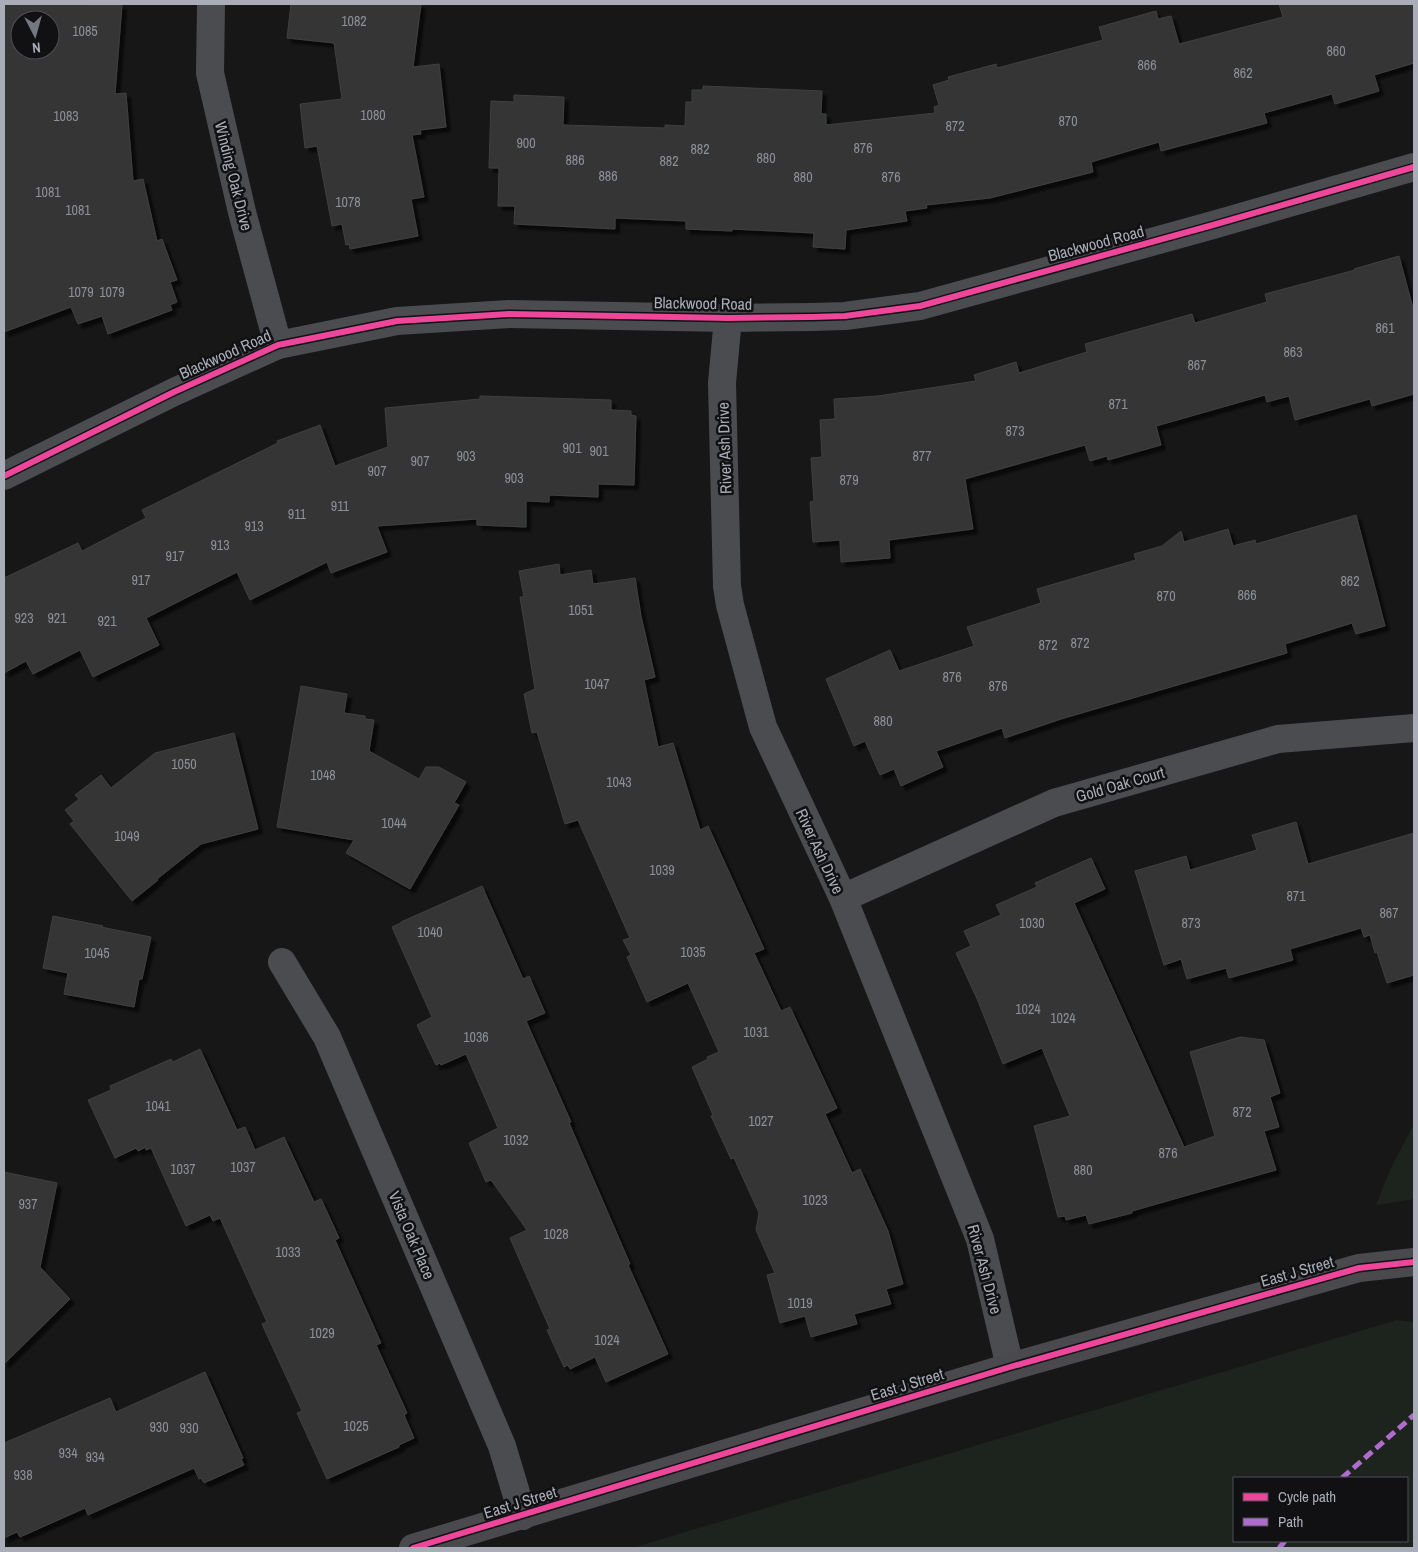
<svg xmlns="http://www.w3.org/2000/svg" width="1418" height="1552" viewBox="0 0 1418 1552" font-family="'Archivo Narrow',sans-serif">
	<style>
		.green { fill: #1d241e; fill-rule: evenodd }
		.building { fill: #353536; stroke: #3f4043; fill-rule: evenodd; filter: url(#shadow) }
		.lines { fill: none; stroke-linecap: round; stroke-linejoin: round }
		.street { stroke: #4b4c50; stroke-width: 28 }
		.secondary { stroke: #4a4a4e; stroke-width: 28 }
		.quiet { stroke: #b06ccc; stroke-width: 5; stroke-dasharray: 10 5; stroke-linecap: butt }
		.cycleway-casing { stroke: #111113; stroke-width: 9 }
		.cycleway { stroke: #ed469a; stroke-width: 6 }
		.labels { text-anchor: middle; stroke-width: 5; stroke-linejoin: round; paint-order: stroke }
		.number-label { font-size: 14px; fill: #8b8f98 }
		.street-label { font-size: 16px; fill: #a8adb8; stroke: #111113 }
	</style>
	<defs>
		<filter id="shadow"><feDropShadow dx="4.5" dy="4.5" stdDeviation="1" flood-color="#0009"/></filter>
	</defs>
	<rect width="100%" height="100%" fill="#171717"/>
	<!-- green -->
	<g class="green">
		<polygon points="1414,1124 1414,1199 1376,1205 1391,1168"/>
		<path d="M 1397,1320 L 1414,1322 L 1414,1548 L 632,1548 ZM 1234,1478 L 1407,1478 L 1407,1541 L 1234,1541 Z"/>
	</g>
	<!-- building -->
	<g class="building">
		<path d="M 4,4 L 122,5 L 115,94 L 126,93 L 133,181 L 143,179 L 157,241 L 162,239 L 177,280 L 170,282 L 177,302 L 170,305 L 172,310 L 108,334 L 102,316 L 78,324 L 71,307 L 4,332 ZM 20,20 L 50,20 L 50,50 L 20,50 Z"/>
		<polygon points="291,4 421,4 413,67 439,64 446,127 420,130 421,134 412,135 424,197 411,199 418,236 350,249 349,244 346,245 342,224 332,226 317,146 305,148 300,104 342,99 334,43 287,38"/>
		<polygon points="1279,4 1414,4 1414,63 1374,75 1379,91 1335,104 1332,94 1264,113 1267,123 1161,151 1159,142 1091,162 1093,172 990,198 926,205 927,208 905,211 907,221 846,230 845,249 813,247 814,233 732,229 732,231 686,229 686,221 615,218 615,229 514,224 515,206 498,206 499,168 489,168 491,101 514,102 514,95 564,97 563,125 665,128 665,125 685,126 686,102 692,102 692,90 703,90 703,86 822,91 821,114 826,114 826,125 935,113 934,107 939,105 933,85 949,80 948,77 996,64 997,68 1103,40 1099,27 1156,11 1158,19 1171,16 1179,44 1283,17"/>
		<polygon points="1399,256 1414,312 1414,394 1372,406 1370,399 1295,420 1289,396 1267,402 1265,395 1156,426 1161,445 1108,460 1107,456 1090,461 1085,445 965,479 973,529 889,540 890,558 841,562 840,540 813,542 810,502 814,501 811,458 822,457 820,420 835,419 834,399 878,396 976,381 974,375 1016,362 1019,373 1087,352 1085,344 1192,314 1195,323 1267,302 1265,294 1355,270 1354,269"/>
		<polygon points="480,396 611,400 611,410 631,411 631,415 636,416 634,485 598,484 598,497 549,495 549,502 526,501 526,527 477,525 477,519 377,526 387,552 331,573 327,562 250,600 237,572 146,618 159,645 93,677 80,650 33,674 26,661 4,673 4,578 78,543 82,551 146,518 142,510 278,443 277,441 320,425 335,466 388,447 385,408 480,399"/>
		<polygon points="1356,515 1385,626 1356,634 1352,623 1285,644 1287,653 1061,719 1005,738 1002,728 936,751 943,767 901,786 894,769 880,775 865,741 854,746 826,679 890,650 899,671 974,646 967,627 1041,603 1037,589 1136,560 1134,554 1162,546 1181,531 1184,542 1228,529 1233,546 1255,540 1256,544"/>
		<polygon points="559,564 560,575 591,570 593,584 635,578 641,616 655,677 644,680 658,747 673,743 700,830 708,826 764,949 754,953 781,1011 790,1007 837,1108 825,1114 852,1173 860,1169 888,1231 903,1284 886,1289 891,1304 854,1314 857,1324 811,1337 805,1316 780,1323 767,1275 775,1273 756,1230 759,1213 734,1158 731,1159 711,1116 713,1115 692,1067 708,1059 707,1057 719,1052 688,983 647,1002 627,957 631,955 623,940 630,938 578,820 565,824 537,732 532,733 524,694 535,689 520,597 524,597 519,571"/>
		<polygon points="301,686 347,694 344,713 365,716 365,719 374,720 369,751 419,779 426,767 439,767 466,782 454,803 459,805 410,889 346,853 354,840 277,827"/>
		<polygon points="234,733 258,829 201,844 157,879 158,880 132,901 70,824 74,821 65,810 79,799 75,795 101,775 111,788 155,753"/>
		<polygon points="1296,822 1308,864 1414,833 1414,975 1387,983 1377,952 1375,953 1370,935 1364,937 1361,928 1290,949 1293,960 1229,978 1226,968 1187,979 1181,959 1164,965 1135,871 1186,856 1190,870 1257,850 1252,835"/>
		<polygon points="1091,858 1105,889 1074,903 1184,1147 1215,1136 1190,1052 1240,1037 1264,1040 1280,1093 1270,1097 1279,1127 1264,1131 1276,1170 1132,1211 1132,1213 1089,1224 1086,1215 1066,1220 1065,1216 1058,1217 1034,1126 1070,1116 1042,1048 1003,1064 978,1001 956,953 971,946 964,931 1001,915 996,905 1037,887 1035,883"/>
		<polygon points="482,886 523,979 529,976 545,1013 526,1021 571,1122 569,1123 630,1264 628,1265 668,1354 606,1382 595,1357 570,1369 568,1365 564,1367 547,1330 550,1329 510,1238 527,1230 491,1180 486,1182 469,1143 498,1128 466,1054 441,1065 440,1063 436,1065 417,1025 432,1017 392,927 401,923 401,922"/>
		<polygon points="53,916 103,926 101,927 151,937 142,979 139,979 134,1007 64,994 68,973 43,968"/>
		<polygon points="200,1049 237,1130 245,1127 255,1150 284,1137 314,1202 321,1199 339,1238 335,1240 381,1343 376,1345 407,1413 404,1415 414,1438 399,1445 399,1447 327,1479 297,1413 302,1411 262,1324 267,1322 220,1218 213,1221 210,1215 186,1226 151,1148 146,1150 146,1147 138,1151 136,1148 115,1158 88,1100 111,1090 110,1086 171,1059 173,1062"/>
		<polygon points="4,1172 57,1183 40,1267 70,1299 4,1364"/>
		<polygon points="205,1372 243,1458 241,1459 244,1465 204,1483 201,1478 199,1479 194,1468 88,1515 85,1508 20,1537 17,1532 4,1538 4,1443 110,1398 116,1412"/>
	</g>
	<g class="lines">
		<!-- street -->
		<g class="street">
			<polyline points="211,4 210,73 242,212 278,345"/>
			<polyline points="728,318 722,383 727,586 730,605 763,727 843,898 980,1239 1010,1367"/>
			<polyline points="4,476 174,392 278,345 397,321 509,314 728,318 812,317 845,316 920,306 1213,225 1414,167"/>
			<polyline points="843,898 1054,803 1278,739 1414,728"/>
			<polyline points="282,962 327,1037 502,1446 523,1516"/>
		</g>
		<!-- secondary -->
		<polyline class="secondary" points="413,1548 1010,1367 1359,1268 1414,1262"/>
		<!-- quiet -->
		<g class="quiet">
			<polyline points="1342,1478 1414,1415"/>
			<polyline points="1279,1548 1285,1541"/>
		</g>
		<defs>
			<g id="cycleway">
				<polyline points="4,476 174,392 278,345 397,321 509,314 728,318 812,317 845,316 920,306 1213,225 1414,167"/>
				<polyline points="413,1548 1010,1367 1359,1268 1414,1262"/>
			</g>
		</defs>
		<!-- cycleway casing -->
		<use href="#cycleway" class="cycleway-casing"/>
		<!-- cycleway -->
		<use href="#cycleway" class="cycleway"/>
	</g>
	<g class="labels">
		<!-- number labels -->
		<g class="number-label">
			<text x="354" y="26">1082</text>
			<text x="85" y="36">1085</text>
			<text x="1336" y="56">860</text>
			<text x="1147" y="70">866</text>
			<text x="1243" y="78">862</text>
			<text x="373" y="120">1080</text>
			<text x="66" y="121">1083</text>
			<text x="1068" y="126">870</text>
			<text x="955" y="131">872</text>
			<text x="526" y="148">900</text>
			<text x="863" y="153">876</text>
			<text x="700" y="154">882</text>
			<text x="766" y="163">880</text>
			<text x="575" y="165">886</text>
			<text x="669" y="166">882</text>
			<text x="608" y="181">886</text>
			<text x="803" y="182">880</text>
			<text x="891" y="182">876</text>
			<text x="48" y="197">1081</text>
			<text x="348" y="207">1078</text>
			<text x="78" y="215">1081</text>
			<text x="81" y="297">1079</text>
			<text x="112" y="297">1079</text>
			<text x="1385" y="333">861</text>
			<text x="1293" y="357">863</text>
			<text x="1197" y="370">867</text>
			<text x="1118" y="409">871</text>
			<text x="1015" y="436">873</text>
			<text x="572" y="453">901</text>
			<text x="599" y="456">901</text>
			<text x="466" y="461">903</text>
			<text x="922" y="461">877</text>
			<text x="420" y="466">907</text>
			<text x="377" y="476">907</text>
			<text x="514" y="483">903</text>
			<text x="849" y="485">879</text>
			<text x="340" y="511">911</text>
			<text x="297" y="519">911</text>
			<text x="254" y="531">913</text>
			<text x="220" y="550">913</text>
			<text x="175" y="561">917</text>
			<text x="141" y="585">917</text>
			<text x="1350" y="586">862</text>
			<text x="1247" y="600">866</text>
			<text x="1166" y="601">870</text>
			<text x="581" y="615">1051</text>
			<text x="24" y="623">923</text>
			<text x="57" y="623">921</text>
			<text x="107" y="626">921</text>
			<text x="1080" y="648">872</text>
			<text x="1048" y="650">872</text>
			<text x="952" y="682">876</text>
			<text x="597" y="689">1047</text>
			<text x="998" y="691">876</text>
			<text x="883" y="726">880</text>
			<text x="184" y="769">1050</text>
			<text x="323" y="780">1048</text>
			<text x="619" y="787">1043</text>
			<text x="394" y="828">1044</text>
			<text x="127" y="841">1049</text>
			<text x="662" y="875">1039</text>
			<text x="1296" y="901">871</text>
			<text x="1389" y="918">867</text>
			<text x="1032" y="928">1030</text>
			<text x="1191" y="928">873</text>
			<text x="430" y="937">1040</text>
			<text x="693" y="957">1035</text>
			<text x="97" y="958">1045</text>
			<text x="1028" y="1014">1024</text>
			<text x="1063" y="1023">1024</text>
			<text x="756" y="1037">1031</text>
			<text x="476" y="1042">1036</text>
			<text x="158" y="1111">1041</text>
			<text x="1242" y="1117">872</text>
			<text x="761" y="1126">1027</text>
			<text x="516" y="1145">1032</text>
			<text x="1168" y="1158">876</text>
			<text x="243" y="1172">1037</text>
			<text x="183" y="1174">1037</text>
			<text x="1083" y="1175">880</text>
			<text x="815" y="1205">1023</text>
			<text x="28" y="1209">937</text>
			<text x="556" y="1239">1028</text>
			<text x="288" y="1257">1033</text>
			<text x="800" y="1308">1019</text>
			<text x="322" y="1338">1029</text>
			<text x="607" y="1345">1024</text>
			<text x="356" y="1431">1025</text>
			<text x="159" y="1432">930</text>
			<text x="189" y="1433">930</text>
			<text x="68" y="1458">934</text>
			<text x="95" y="1462">934</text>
			<text x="23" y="1480">938</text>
		</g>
		<!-- street labels -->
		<g class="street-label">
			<text transform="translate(234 176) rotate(76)" y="6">Winding Oak Drive</text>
			<text transform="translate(1096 243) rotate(-15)" y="6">Blackwood Road</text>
			<text transform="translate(703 303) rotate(1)" y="6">Blackwood Road</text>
			<text transform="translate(225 354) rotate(-24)" y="6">Blackwood Road</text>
			<text transform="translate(724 448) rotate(-92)" y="6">River Ash Drive</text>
			<text transform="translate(1120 784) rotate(-16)" y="6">Gold Oak Court</text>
			<text transform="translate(820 851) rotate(65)" y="6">River Ash Drive</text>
			<text transform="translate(412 1235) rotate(67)" y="6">Vista Oak Place</text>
			<text transform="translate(985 1269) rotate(75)" y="6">River Ash Drive</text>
			<text transform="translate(1297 1271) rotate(-16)" y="6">East J Street</text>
			<text transform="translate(907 1384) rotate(-17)" y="6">East J Street</text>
			<text transform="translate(520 1502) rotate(-17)" y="6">East J Street</text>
		</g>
	</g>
	<!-- border -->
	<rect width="1418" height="1552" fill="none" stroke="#a8adb8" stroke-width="10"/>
	<!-- legend -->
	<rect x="1233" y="1477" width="175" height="65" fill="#111113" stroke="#4d4f55"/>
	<rect x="1243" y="1493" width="25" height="8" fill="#ed469a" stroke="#4d4f55"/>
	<text x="1278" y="1502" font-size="15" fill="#a8adb8">Cycle path</text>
	<rect x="1243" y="1518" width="25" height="8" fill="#b06ccc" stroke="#4d4f55"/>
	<text x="1278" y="1527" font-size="15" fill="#a8adb8">Path</text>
	<!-- north arrow -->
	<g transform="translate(35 35) rotate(174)"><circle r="24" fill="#111113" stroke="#4d4f55"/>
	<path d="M0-4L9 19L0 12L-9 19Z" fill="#757880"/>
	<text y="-8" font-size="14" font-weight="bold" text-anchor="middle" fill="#a8adb8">N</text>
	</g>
</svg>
